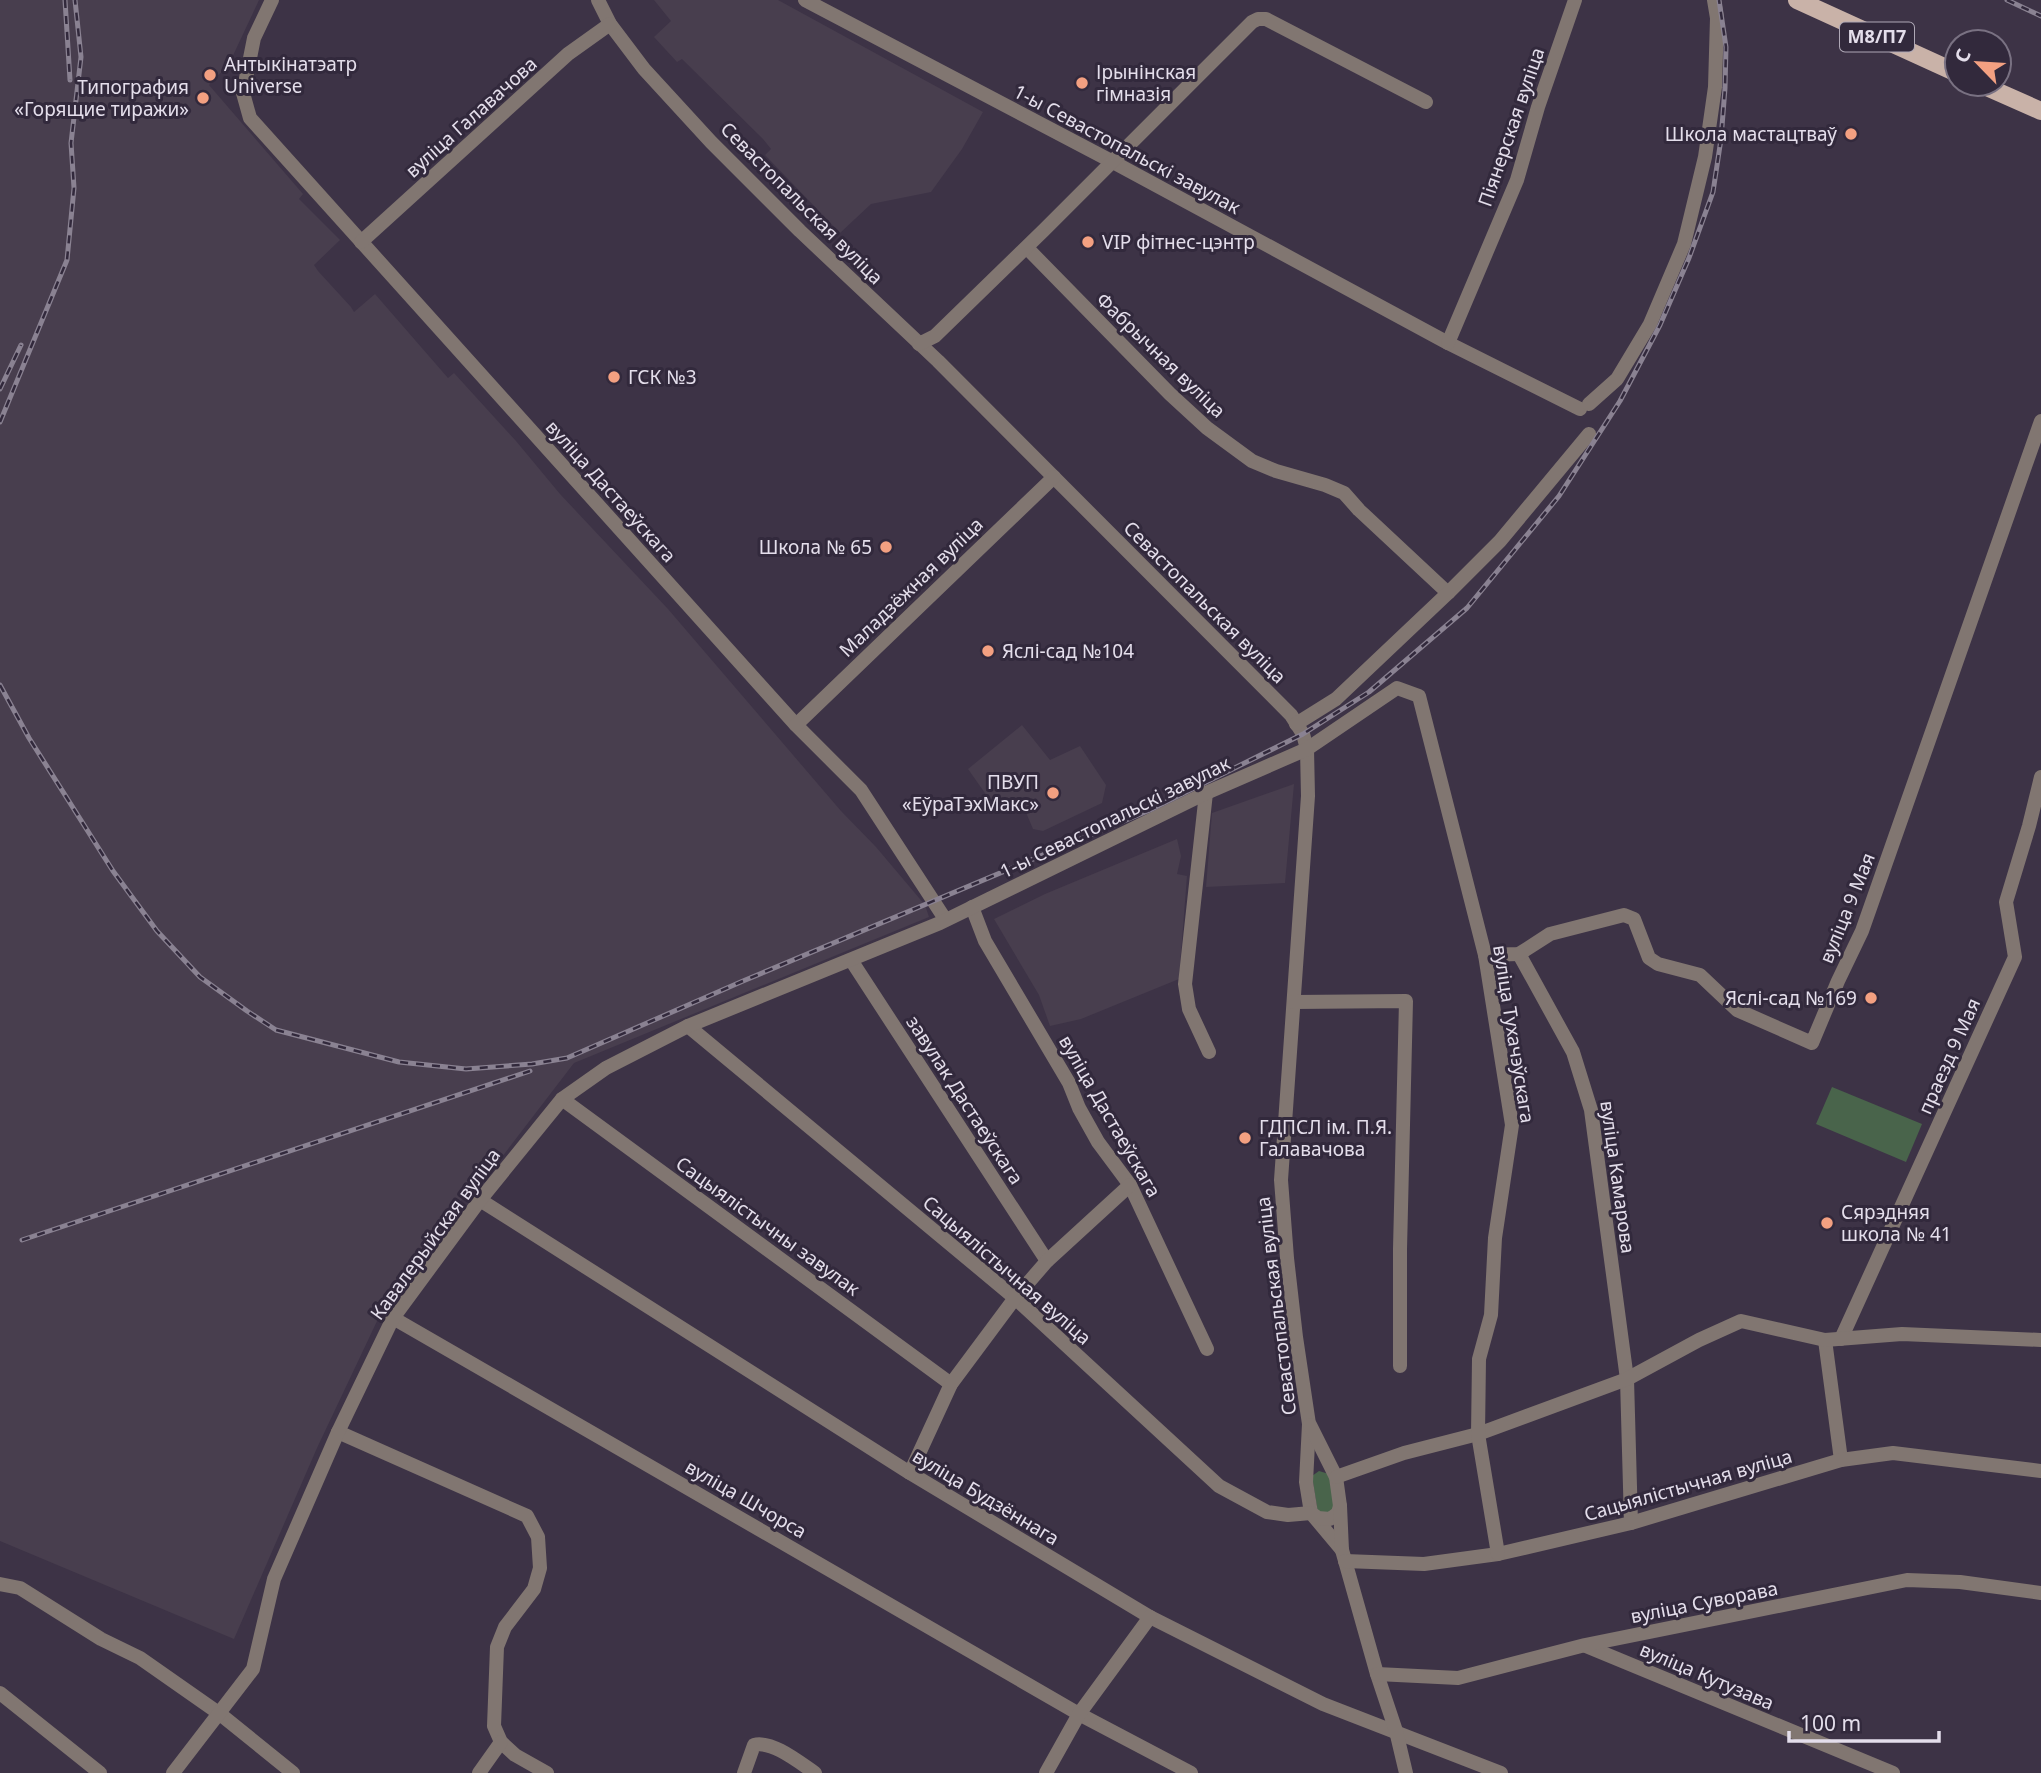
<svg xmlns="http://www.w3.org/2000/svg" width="2041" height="1773" viewBox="0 0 2041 1773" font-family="'Noto Sans',sans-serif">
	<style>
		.industrial { fill: #483e4e }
		.green { fill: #49644b }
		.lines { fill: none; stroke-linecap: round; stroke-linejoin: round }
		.minor { stroke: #817671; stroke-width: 14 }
		.major { stroke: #c9b2a8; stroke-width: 18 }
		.rail-casing { stroke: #8a8292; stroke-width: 5 }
		.rail { stroke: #32293c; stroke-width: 2.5; stroke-dasharray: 8; stroke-linecap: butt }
		.poi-dot { fill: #f3a081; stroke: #32293c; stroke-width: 2.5 }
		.labels { text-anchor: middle; stroke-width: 6; stroke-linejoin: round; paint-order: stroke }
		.shield { fill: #32293c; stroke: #afa8b6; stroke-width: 2 }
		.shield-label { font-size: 18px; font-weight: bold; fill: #e4deeb }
		.poi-label { font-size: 19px; fill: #e4deeb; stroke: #32293c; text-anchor: start }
		.street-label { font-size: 19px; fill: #e4deeb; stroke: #32293c }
	</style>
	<rect width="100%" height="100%" fill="#3d3346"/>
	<!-- industrial -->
	<g class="industrial">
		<polygon points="0,0 259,0 229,64 209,85 303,194 299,199 340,240 314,265 318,271 351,307 354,312 375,294 448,378 454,373 516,441 560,494 668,609 841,811 876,847 925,905 929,917 574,1063 492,1170 479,1177 440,1228 378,1319 317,1448 234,1639 0,1541"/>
		<polygon points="654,0 778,0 983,112 962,149 931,192 871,204 840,233 765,155 771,149 763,139 682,59 677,62 654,37 671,21"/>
		<polygon points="1022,725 1050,760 1080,746 1106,785 1102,803 1043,831 1033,829 1022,803 999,813 968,769"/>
		<polygon points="1294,784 1285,883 1206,887 1212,813"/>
		<polygon points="1177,839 1181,856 1177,874 1187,876 1179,979 1081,1019 1050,1026 1039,995 994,919 1045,894"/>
	</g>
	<!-- green -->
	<g class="green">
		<polygon points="1832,1087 1922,1124 1906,1162 1816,1124"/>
		<polygon points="1319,1471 1329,1474 1337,1501 1331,1514 1318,1514 1312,1476"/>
	</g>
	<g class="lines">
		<!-- minor -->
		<g class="minor">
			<polyline points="272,0 254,38 243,93 250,118 796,725 861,790 945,919"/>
			<polyline points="598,0 610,24 644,69 711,142 800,231 938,361 1291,715 1303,734 1307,749 1308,796 1281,1180 1287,1258 1296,1337 1309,1424 1306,1482 1311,1513 1342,1550"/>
			<polyline points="805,0 1113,162 1448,343 1580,409"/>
			<polyline points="361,242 568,54 610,24"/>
			<polyline points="1027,248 1170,394 1207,428 1252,461 1276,471 1325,485 1344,493 1359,510 1448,593"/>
			<polyline points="1448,343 1517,180 1538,107 1575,0"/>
			<polyline points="919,344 935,336 1044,230 1252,22 1258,19 1266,19 1426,102"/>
			<polyline points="1589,404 1617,379 1650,324 1684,244 1705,157 1715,87 1717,18 1714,0"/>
			<polyline points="1296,724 1336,699 1448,593 1500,541 1589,434"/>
			<polyline points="796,725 1054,477"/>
			<polyline points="1206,793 1185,984 1189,1009 1209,1052"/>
			<polyline points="972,907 985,941 1069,1083 1079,1108 1098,1142 1130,1185 1207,1349"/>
			<polyline points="1519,954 1573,1052 1591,1110 1627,1379 1631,1523"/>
			<polyline points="1485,955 1519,954 1550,934 1624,915 1634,919 1649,958 1658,964 1700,975 1737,1010 1812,1043 1838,981 1862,931 2041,421"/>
			<polyline points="851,960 1047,1261"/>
			<polyline points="1294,1002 1406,1001 1400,1249 1400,1366"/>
			<polyline points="688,1026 1015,1298 1219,1486 1267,1512 1288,1515 1311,1513 1318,1518 1330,1519 1338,1513 1340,1506"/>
			<polyline points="562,1099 951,1384"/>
			<polyline points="480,1200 910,1473 1150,1617 1323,1704 1501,1773"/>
			<polyline points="393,1318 1079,1714 1191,1773"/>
			<polyline points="1841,1339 2015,957 2006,902 2029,826 2041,777"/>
			<polyline points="1825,1340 1841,1460"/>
			<polyline points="1310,1425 1336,1477 1340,1506 1342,1550 1377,1674 1396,1731 1406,1773"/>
			<polyline points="338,1432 527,1516 538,1537 540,1568 534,1589 505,1627 497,1647 494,1726 501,1742 515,1755 547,1773"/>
			<polyline points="910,1473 951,1384 1015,1298 1047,1261 1130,1185"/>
			<polyline points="1336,1477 1404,1453 1478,1434 1627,1379 1699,1340 1741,1321 1825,1340 1902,1334 2041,1340"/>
			<polyline points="1345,1561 1424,1564 1498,1554 1631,1523 1841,1460 1893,1453 2041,1471"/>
			<polyline points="0,1584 20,1588 101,1639 140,1658 220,1714 293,1773"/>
			<polyline points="1586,1646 1893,1773"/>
			<polyline points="1377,1674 1458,1678 1585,1645 1907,1580 1960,1582 2041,1593"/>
			<polyline points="0,1693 100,1773"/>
			<polyline points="173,1773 253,1669 274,1579 338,1432 393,1318 480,1200 562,1099 606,1068 688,1026 940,923 1206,793 1307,749 1397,688 1419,696 1485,955 1512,1125 1495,1238 1491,1315 1479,1359 1478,1434 1498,1554"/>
			<polyline points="479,1773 501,1742"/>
			<path d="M 744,1773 L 754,1745 C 772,1740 800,1763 815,1773"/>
			<polyline points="1046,1773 1079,1714 1150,1617"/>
		</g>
		<!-- major -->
		<g class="major">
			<polyline points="1797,0 1957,73"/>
			<polyline points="1980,84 2041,111"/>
		</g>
		<defs>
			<g id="rail">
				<polyline points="65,0 70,80"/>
				<polyline points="2007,0 2041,16"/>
				<polyline points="0,389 21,345"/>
				<polyline points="0,422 67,260 74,188 71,143 81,57 75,0"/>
				<polyline points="0,685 29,738 113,871 157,931 200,977 247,1011 276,1030 399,1062 466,1069 532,1064 567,1058 743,981 1150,810 1303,734 1369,692 1467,608 1559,496 1620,401 1660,325 1689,258 1713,192 1721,139 1725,88 1726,47 1719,0"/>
				<polyline points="22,1240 530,1071"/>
			</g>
		</defs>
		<!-- rail casing -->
		<use href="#rail" class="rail-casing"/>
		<!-- rail -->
		<use href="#rail" class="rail"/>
	</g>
	<!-- markers -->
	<g class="poi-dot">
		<circle cx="210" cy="75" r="7"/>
		<circle cx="1082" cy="83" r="7"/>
		<circle cx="203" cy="98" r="7"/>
		<circle cx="1851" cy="134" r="7"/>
		<circle cx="1088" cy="242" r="7"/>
		<circle cx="614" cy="377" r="7"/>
		<circle cx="886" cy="547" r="7"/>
		<circle cx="988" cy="651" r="7"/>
		<circle cx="1053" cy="793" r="7"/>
		<circle cx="1871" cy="998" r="7"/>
		<circle cx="1245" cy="1138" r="7"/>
		<circle cx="1827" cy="1223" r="7"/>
	</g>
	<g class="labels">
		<!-- shield labels -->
		<rect class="shield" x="1840" y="22.5" width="74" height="29" rx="5"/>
		<g class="shield-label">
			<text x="1877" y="43">М8/П7</text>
		</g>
		<!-- poi labels -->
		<g class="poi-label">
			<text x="224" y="71">Антыкінатэатр<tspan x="224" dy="22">Universe</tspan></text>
			<text x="1096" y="79">Ірынінская<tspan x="1096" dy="22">гімназія</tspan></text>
			<text x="189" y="94" text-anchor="end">Типография<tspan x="189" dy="22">«Горящие тиражи»</tspan></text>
			<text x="1837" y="141" text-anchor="end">Школа мастацтваў</text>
			<text x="1102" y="249">VIP фітнес-цэнтр</text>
			<text x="628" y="384">ГСК №3</text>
			<text x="872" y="554" text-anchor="end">Школа № 65</text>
			<text x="1002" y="658">Яслі-сад №104</text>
			<text x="1039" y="789" text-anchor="end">ПВУП<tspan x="1039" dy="22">«ЕўраТэхМакс»</tspan></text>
			<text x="1857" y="1005" text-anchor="end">Яслі-сад №169</text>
			<text x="1259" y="1134">ГДПСЛ ім. П.Я.<tspan x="1259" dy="22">Галавачова</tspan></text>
			<text x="1841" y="1219">Сярэдняя<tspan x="1841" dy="22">школа № 41</tspan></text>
		</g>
		<!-- street labels -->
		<g class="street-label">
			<text transform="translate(471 117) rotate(-42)" y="7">вуліца Галавачова</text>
			<text transform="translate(1511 127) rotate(-71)" y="7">Піянерская вуліца</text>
			<text transform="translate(1127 149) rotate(28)" y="7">1-ы Севастопальскі завулак</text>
			<text transform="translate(802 203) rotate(45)" y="7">Севастопальская вуліца</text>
			<text transform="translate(1161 355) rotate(44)" y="7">Фабрычная вуліца</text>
			<text transform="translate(611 491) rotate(48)" y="7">вуліца Дастаеўскага</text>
			<text transform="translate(911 587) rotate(-44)" y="7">Маладзёжная вуліца</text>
			<text transform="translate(1205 602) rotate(45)" y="7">Севастопальская вуліца</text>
			<text transform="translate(1115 817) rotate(-26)" y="7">1-ы Севастопальскі завулак</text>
			<text transform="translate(1847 908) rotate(-68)" y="7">вуліца 9 Мая</text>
			<text transform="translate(1514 1034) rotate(81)" y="7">вуліца Тухачэўскага</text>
			<text transform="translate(1949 1056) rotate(-66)" y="7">праезд 9 Мая</text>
			<text transform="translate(965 1100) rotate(57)" y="7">завулак Дастаеўскага</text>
			<text transform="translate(1110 1116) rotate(60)" y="7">вуліца Дастаеўскага</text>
			<text transform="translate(1618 1177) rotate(82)" y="7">вуліца Камарова</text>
			<text transform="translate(768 1226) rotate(36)" y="7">Сацыялістычны завулак</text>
			<text transform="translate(435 1234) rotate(-54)" y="7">Кавалерыйская вуліца</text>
			<text transform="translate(1007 1270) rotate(41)" y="7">Сацыялістычная вуліца</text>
			<text transform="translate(1276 1306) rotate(-97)" y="7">Севастопальская вуліца</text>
			<text transform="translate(1688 1485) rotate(-16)" y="7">Сацыялістычная вуліца</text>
			<text transform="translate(986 1497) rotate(31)" y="7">вуліца Будзённага</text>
			<text transform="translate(746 1499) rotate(30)" y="7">вуліца Шчорса</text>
			<text transform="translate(1704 1602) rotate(-11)" y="7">вуліца Суворава</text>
			<text transform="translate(1707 1676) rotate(23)" y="7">вуліца Кутузава</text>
		</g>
	</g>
	<!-- north arrow -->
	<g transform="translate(1978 63) rotate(295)"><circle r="33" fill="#32293c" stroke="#797182" stroke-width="2"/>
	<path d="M0-5L12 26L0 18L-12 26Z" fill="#f3a081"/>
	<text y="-10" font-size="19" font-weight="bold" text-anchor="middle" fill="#e4deeb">С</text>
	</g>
	<!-- scale -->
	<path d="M1789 1731v10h150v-10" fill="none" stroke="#e4deeb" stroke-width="3.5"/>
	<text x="1800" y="1731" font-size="21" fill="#e4deeb" stroke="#32293c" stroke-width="5" paint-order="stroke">100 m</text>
</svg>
